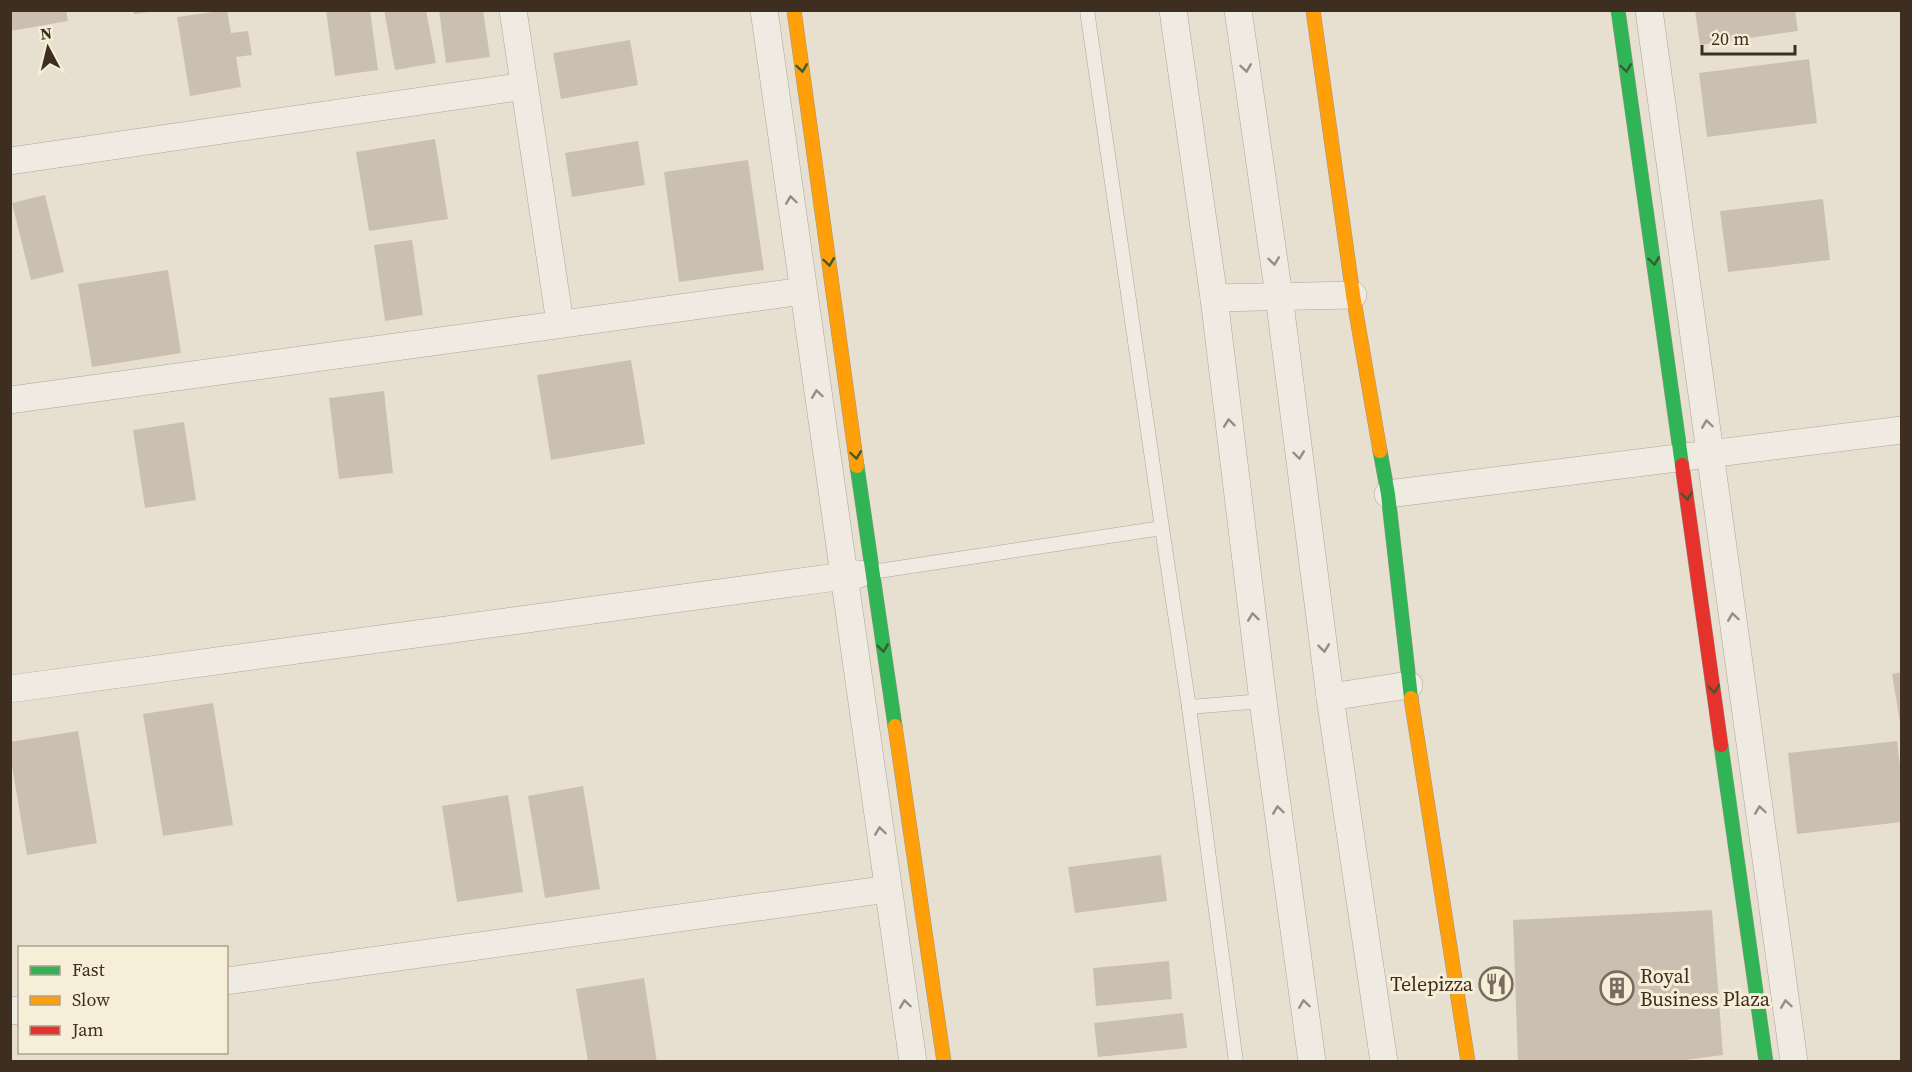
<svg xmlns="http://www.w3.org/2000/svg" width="1912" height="1072" viewBox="0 0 1912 1072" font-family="'Source Serif 4',serif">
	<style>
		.building { fill: #cbbfb2 }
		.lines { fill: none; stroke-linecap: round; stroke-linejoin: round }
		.lane-casing { stroke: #ada599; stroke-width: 15 }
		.street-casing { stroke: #ada599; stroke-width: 28 }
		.fast-casing { stroke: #9c958a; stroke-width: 15 }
		.slow-casing { stroke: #9c958a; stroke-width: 15 }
		.jam-casing { stroke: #9c958a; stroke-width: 15 }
		.lane { stroke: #efebe3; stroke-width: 14 }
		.street { stroke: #efebe3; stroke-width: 27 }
		.fast { stroke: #30b455; stroke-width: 14 }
		.slow { stroke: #ff9f0a; stroke-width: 14 }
		.jam { stroke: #e5322d; stroke-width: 14 }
		.oneway { stroke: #385d33 }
		.oneway2 { stroke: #968c82 }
		.labels { text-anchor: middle; stroke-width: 6; stroke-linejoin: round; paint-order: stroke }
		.poi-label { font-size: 20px; fill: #3d2e20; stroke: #f7eed8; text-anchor: start }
	</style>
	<rect width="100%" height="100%" fill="#e7e0d1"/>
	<!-- building -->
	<g class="building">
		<polygon points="10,10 66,10 68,21 10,31"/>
		<polygon points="133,10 149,10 149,12 134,14"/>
		<polygon points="227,10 231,33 248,31 252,55 236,57 241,87 190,96 177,17"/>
		<polygon points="326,10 370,10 378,70 335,76"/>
		<polygon points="384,10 426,10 436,63 395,70"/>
		<polygon points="439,10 483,10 490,57 446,63"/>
		<polygon points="1695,10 1795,10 1798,31 1700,45"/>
		<polygon points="630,40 638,85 561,99 553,53"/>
		<polygon points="1809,59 1817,123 1707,137 1699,73"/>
		<polygon points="435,139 448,219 369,231 356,152"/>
		<polygon points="638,141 645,185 572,197 565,153"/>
		<polygon points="748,160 764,270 679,282 664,172"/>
		<polygon points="45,195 64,272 31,280 12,203"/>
		<polygon points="1823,199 1830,260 1728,272 1720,211"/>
		<polygon points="412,240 423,315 385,321 374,245"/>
		<polygon points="168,270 181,353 92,367 78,284"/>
		<polygon points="631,360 645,444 551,460 537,375"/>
		<polygon points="384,391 393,473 339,479 329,398"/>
		<polygon points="184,422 196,500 145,508 133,430"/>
		<polygon points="1902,672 1902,722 1900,722 1892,674"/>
		<polygon points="213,703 233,825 163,836 143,714"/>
		<polygon points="78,731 97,843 27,855 10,754 10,742"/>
		<polygon points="1897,741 1902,783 1902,822 1797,834 1788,753"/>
		<polygon points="583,786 600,889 545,898 528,796"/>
		<polygon points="508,795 523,892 457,902 442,806"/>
		<polygon points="1161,855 1167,901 1075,913 1068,867"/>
		<polygon points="1712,910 1723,1055 1670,1062 1518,1062 1513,920"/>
		<polygon points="1169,961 1172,999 1096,1006 1093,968"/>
		<polygon points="644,978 657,1062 588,1062 576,989"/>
		<polygon points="1183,1013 1187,1048 1098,1057 1094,1023"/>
	</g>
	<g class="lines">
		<defs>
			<g id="lane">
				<polyline points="1087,10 1162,528"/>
				<polyline points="872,572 1162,528 1189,707"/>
				<polyline points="1236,1062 1189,707 1263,701"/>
			</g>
			<g id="street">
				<polyline points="513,10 560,323"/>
				<polyline points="764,10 913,1062"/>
				<polyline points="1173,10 1214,298 1263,701 1312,1062"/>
				<polyline points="1238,10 1279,296 1330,697 1384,1062"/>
				<polyline points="1649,10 1794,1062"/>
				<polyline points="10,161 524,86"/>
				<polyline points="1214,298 1353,295"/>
				<polyline points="10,400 803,291"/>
				<polyline points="1388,494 1902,430"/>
				<polyline points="10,689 859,574"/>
				<polyline points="1330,697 1409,685"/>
				<polyline points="226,981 888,889"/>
				<polyline points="10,1011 20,1010"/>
			</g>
			<g id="fast">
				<polyline points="1618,10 1682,465"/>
				<polyline points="1380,451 1388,494 1411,698"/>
				<polyline points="857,466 895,726"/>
				<polyline points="1721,745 1766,1062"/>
			</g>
			<g id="slow">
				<polyline points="794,10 857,466"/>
				<polyline points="1313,10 1353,295 1380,451"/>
				<polyline points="1411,698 1468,1062"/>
				<polyline points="895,726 944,1062"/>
			</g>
			<polyline id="jam" points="1682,465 1721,745"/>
		</defs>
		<!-- lane casing -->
		<use href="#lane" class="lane-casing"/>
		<!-- street casing -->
		<use href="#street" class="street-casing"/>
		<!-- fast casing -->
		<use href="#fast" class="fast-casing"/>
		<!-- slow casing -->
		<use href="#slow" class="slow-casing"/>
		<!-- jam casing -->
		<use href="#jam" class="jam-casing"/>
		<!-- lane -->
		<use href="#lane" class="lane"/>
		<!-- street -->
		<use href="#street" class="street"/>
		<!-- fast -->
		<use href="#fast" class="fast"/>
		<!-- slow -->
		<use href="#slow" class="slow"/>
		<!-- jam -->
		<use href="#jam" class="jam"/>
	</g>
	<!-- one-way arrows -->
	<defs><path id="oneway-chevron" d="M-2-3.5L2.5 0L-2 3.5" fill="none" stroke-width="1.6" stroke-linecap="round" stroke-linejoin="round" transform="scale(1.5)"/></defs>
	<g class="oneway">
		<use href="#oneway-chevron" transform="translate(802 68) rotate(82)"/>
		<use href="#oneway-chevron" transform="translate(1626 68) rotate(82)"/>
		<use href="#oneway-chevron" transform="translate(1654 261) rotate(82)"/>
		<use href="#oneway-chevron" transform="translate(829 262) rotate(82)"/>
		<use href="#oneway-chevron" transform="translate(856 455) rotate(82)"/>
		<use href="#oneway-chevron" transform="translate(1687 496) rotate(82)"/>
		<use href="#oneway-chevron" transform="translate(883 648) rotate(82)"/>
		<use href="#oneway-chevron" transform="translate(1714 689) rotate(82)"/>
	</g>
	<g class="oneway2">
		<use href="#oneway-chevron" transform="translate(1246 68) rotate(82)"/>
		<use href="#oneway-chevron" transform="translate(791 200) rotate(-98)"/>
		<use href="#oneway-chevron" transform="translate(1274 261) rotate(82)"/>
		<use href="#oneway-chevron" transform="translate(817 394) rotate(-98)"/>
		<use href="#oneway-chevron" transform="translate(1229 423) rotate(-97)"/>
		<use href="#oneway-chevron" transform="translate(1707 424) rotate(-98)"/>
		<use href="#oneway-chevron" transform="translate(1299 455) rotate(83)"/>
		<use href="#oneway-chevron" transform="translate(1253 617) rotate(-97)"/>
		<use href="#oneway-chevron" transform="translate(1733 617) rotate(-98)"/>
		<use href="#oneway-chevron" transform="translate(1324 648) rotate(83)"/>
		<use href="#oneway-chevron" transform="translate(1278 810) rotate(-98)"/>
		<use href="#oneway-chevron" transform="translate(1760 810) rotate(-98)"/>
		<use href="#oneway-chevron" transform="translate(880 831) rotate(-98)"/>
		<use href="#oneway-chevron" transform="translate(905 1004) rotate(-98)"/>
		<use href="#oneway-chevron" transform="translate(1304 1004) rotate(-98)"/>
		<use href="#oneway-chevron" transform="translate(1786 1004) rotate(-98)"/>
	</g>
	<!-- icons -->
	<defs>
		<symbol id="restaurant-ring" viewBox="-11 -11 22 22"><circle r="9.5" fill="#f7eed8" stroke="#786c5e" stroke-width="1.5"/><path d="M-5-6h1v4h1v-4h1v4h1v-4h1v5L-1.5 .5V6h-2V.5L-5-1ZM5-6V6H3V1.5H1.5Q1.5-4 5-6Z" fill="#786c5e"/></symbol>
		<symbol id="building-ring" viewBox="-11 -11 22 22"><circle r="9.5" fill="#f7eed8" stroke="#786c5e" stroke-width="1.5"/><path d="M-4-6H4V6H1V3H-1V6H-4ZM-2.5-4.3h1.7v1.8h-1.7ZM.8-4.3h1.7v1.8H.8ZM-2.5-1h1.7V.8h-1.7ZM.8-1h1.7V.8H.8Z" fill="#786c5e"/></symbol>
	</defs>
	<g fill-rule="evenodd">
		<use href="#restaurant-ring" x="1477" y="965" width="38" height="38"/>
		<use href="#building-ring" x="1598" y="969" width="38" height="38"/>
	</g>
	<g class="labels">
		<!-- poi labels -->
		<g class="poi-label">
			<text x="1640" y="983">Royal<tspan x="1640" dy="23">Business Plaza</tspan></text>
			<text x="1473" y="991" text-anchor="end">Telepizza</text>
		</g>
	</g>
	<!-- border -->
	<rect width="1912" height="1072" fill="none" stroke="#3d2e20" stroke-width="24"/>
	<!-- legend -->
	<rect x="18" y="946" width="210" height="108" fill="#f7eed8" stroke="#ada18e" stroke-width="1.5"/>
	<rect x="30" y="966" width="30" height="9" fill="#30b455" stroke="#ada18e" stroke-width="1.5"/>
	<text x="72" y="976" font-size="18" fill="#3d2e20">Fast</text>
	<rect x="30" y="996" width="30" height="9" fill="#ff9f0a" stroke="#ada18e" stroke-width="1.5"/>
	<text x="72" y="1006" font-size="18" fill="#3d2e20">Slow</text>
	<rect x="30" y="1026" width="30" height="9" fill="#e5322d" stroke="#ada18e" stroke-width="1.5"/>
	<text x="72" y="1036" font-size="18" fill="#3d2e20">Jam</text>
	<!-- north arrow -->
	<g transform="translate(48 48) rotate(353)" stroke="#f7eed8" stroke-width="4.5" paint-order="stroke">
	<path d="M0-4.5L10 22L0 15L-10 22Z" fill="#3d2e20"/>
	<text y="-9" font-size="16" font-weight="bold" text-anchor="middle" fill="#3d2e20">N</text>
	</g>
	<!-- scale -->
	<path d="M1702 45v9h93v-9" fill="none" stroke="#3d2e20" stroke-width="3"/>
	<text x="1711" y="45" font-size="18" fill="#3d2e20" stroke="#f7eed8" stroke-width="4.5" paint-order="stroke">20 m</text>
</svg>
